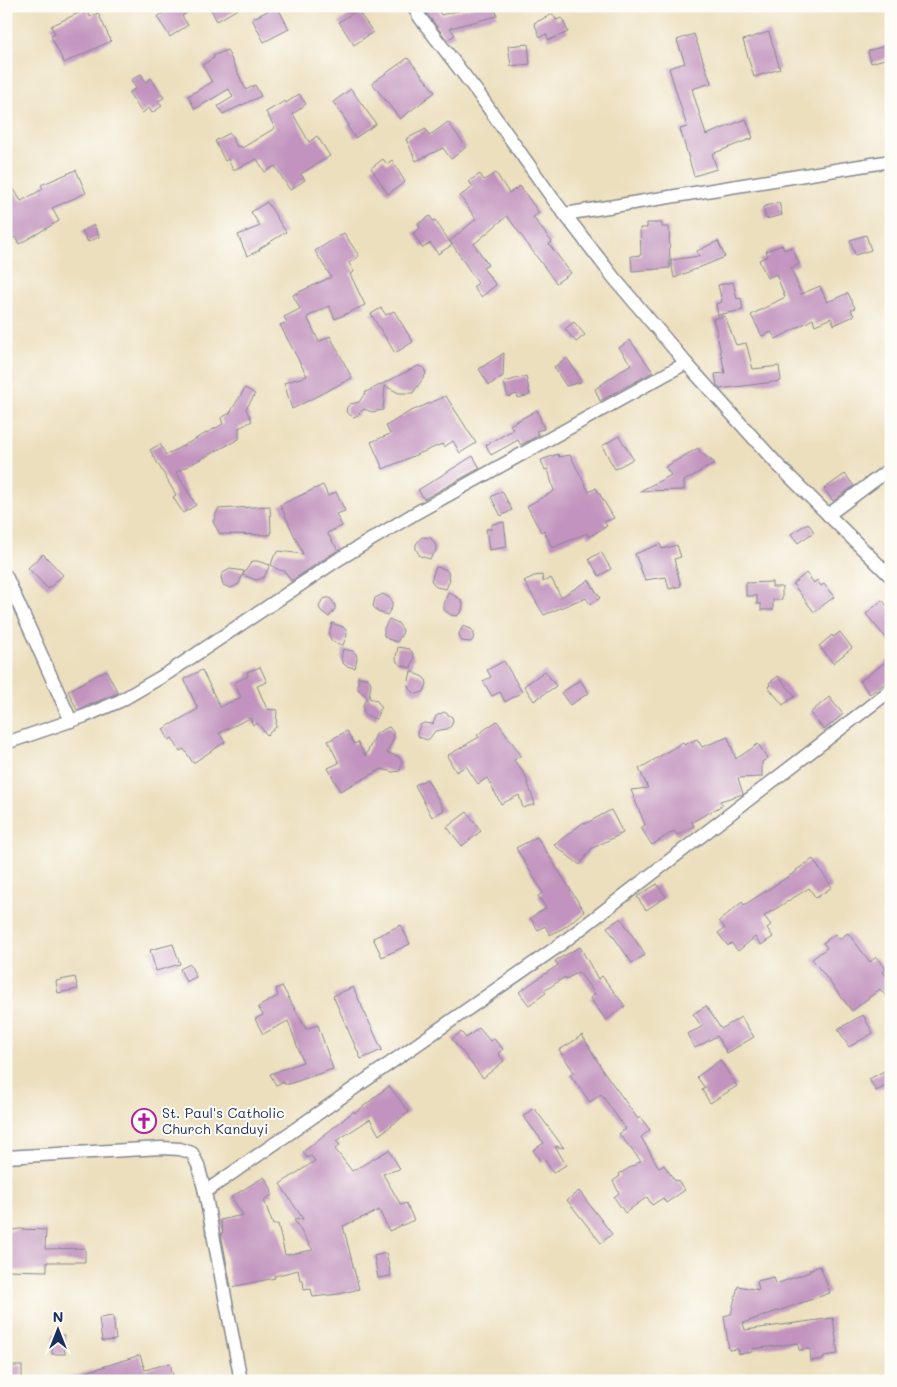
<svg xmlns="http://www.w3.org/2000/svg" width="897" height="1387" viewBox="0 0 897 1387" font-family="Mali,sans-serif">
	<style>
		.building { fill: #c193be }
		.lines { fill: none; stroke-linecap: round; stroke-linejoin: round }
		.street-casing { stroke: #84878e; stroke-width: 15 }
		.street { stroke: #fff; stroke-width: 12 }
		.labels { text-anchor: middle; stroke-width: 4; stroke-linejoin: round; paint-order: stroke }
		.poi-label { font-size: 14px; fill: #1b2f5e; stroke: #fdfcf7; text-anchor: start }
	</style>
	<rect width="100%" height="100%" fill="#fdfcf7"/>
	<filter id="ink" filterUnits="userSpaceOnUse"><feTurbulence type="fractalNoise" baseFrequency=".02" numOctaves="2"/><feDisplacementMap in="SourceGraphic" scale="10" xChannelSelector="R" yChannelSelector="G"/><feConvolveMatrix kernelMatrix="1 2 1 2 8 2 1 2 1" color-interpolation-filters="sRGB"/></filter>
	<filter id="wash" filterUnits="userSpaceOnUse"><feTurbulence type="fractalNoise" baseFrequency=".0096" numOctaves="4" result="noise"/><feDisplacementMap in="SourceGraphic" scale="20" xChannelSelector="R" yChannelSelector="G"/><feGaussianBlur stdDeviation="1.12" result="paint"/><feColorMatrix in="noise" values="0 0 0 0 0 0 0 0 0 0 0 0 0 0 0 0 0 1.4 0 .05"/><feComposite in="paint" operator="in"/></filter>
	<g filter="url(#wash)">
		<rect width="100%" height="100%" fill="#ecdfbe"/>
		<g id="blocks">
			<!-- building -->
			<g class="building">
				<polygon points="174,6 197,6 182,16 188,25 170,37 157,17"/>
				<polygon points="209,6 243,6 217,21"/>
				<polygon points="277,6 289,29 264,42 252,19"/>
				<polygon points="432,6 436,6 441,15 477,6 495,6 497,16 450,28 455,35 447,40 425,11"/>
				<polygon points="87,9 90,17 98,13 111,41 64,63 51,36 55,34 51,26"/>
				<polygon points="357,10 373,32 354,45 339,22"/>
				<polygon points="553,14 556,20 562,18 568,32 549,40 546,34 540,37 534,23"/>
				<polygon points="769,32 780,69 754,77 743,40"/>
				<polygon points="694,34 711,83 692,89 706,135 746,119 753,138 712,154 717,169 694,176 680,129 687,127 669,68 685,63 677,40"/>
				<polygon points="528,44 530,64 511,66 508,46"/>
				<polygon points="891,44 891,57 871,63 868,51"/>
				<polygon points="227,50 246,90 255,85 261,96 223,114 218,106 233,97 229,89 195,109 188,96 212,82 202,65 214,58 213,56"/>
				<polygon points="408,58 435,92 400,119 372,83"/>
				<polygon points="141,74 146,82 151,78 164,98 158,101 162,106 152,113 149,108 142,113 129,93 136,88 131,80"/>
				<polygon points="351,89 376,124 355,138 347,126 349,125 333,102"/>
				<polygon points="299,94 306,104 293,114 309,142 317,136 330,156 301,174 305,180 290,190 275,166 265,172 257,159 233,170 228,159 225,161 215,141 230,133 237,147 241,146 242,148 275,128 266,112 285,101 286,103"/>
				<polygon points="448,122 466,147 451,159 443,148 416,161 406,139 426,129 429,136"/>
				<polygon points="383,159 387,164 392,160 405,182 388,194 371,168"/>
				<polygon points="76,170 86,193 52,208 59,221 19,244 15,237 6,242 6,176 21,201 43,189 41,185"/>
				<polygon points="496,173 509,193 520,186 539,213 533,217 552,242 549,244 571,273 556,283 507,216 474,244 488,265 483,268 496,285 481,297 473,287 478,283 450,241 476,219 460,196 473,187 469,181 480,174 484,180"/>
				<polygon points="267,202 286,232 259,249 260,250 247,256 238,235 260,226 251,212"/>
				<polygon points="779,202 782,215 766,219 763,207"/>
				<polygon points="430,216 433,221 435,220 452,245 438,254 430,243 422,248 413,233 420,228 418,224"/>
				<polygon points="647,223 662,223 662,227 669,227 670,268 632,271 631,256 641,255 640,228 647,228"/>
				<polygon points="94,225 99,237 88,242 82,231"/>
				<polygon points="344,233 359,256 349,263 354,272 350,274 365,305 335,319 329,306 307,317 319,342 330,336 352,378 292,409 284,383 307,376 280,325 287,322 284,317 300,309 293,295 331,277 315,251"/>
				<polygon points="866,235 871,250 855,255 850,240"/>
				<polygon points="718,241 725,257 674,278 671,260 699,256 697,251"/>
				<polygon points="782,245 784,250 792,247 799,264 791,268 801,294 820,286 827,302 848,293 855,308 851,310 854,316 834,325 831,318 815,325 813,319 776,339 771,332 762,336 751,315 785,297 776,274 767,278 759,260 768,256 766,251"/>
				<polygon points="733,282 737,299 741,298 743,310 718,315 716,304 722,302 718,285"/>
				<polygon points="381,308 386,315 394,311 413,342 395,353 371,314"/>
				<polygon points="725,316 736,345 746,343 753,369 779,366 781,381 720,389 717,385 715,374 725,373 718,339 716,333 717,332 713,319"/>
				<polygon points="574,322 585,335 576,342 565,329"/>
				<polygon points="630,340 653,372 600,401 595,389 631,364 619,348"/>
				<polygon points="504,353 503,376 489,385 479,369"/>
				<polygon points="567,358 576,372 581,382 566,386 554,367"/>
				<polygon points="418,366 424,368 426,374 413,393 399,393 385,386 383,410 372,412 364,409 357,416 353,417 346,412 347,407 350,404 359,402 366,392"/>
				<polygon points="526,376 530,395 518,398 517,394 508,397 504,382"/>
				<polygon points="245,388 255,394 246,409 252,421 239,428 239,439 176,472 196,505 183,513 173,497 176,495 150,450 160,444 166,455 223,424 221,418 230,413"/>
				<polygon points="446,396 476,443 460,453 453,441 444,447 442,444 383,469 371,442 390,434 386,426 409,412"/>
				<polygon points="537,410 544,429 536,431 539,435 521,445 518,440 491,455 486,445 513,430 510,425"/>
				<polygon points="619,436 633,459 615,469 602,446"/>
				<polygon points="698,448 701,453 715,463 684,481 684,490 640,491 671,475 665,467"/>
				<polygon points="558,454 559,457 570,455 589,492 596,488 614,518 604,522 607,526 589,537 587,533 552,548 544,530 541,532 527,506 554,491 548,469 545,470 541,460"/>
				<polygon points="473,456 480,468 424,499 418,490"/>
				<polygon points="845,474 854,486 833,501 824,489"/>
				<polygon points="323,485 328,496 336,492 345,511 336,514 342,526 327,533 338,550 291,581 285,571 279,570 271,565 274,556 279,551 303,554 280,505"/>
				<polygon points="502,491 512,510 501,516 491,497"/>
				<polygon points="270,506 271,535 220,534 213,522 218,509"/>
				<polygon points="504,522 507,547 489,550 486,529 492,529 492,524"/>
				<polygon points="808,523 814,532 798,543 791,534"/>
				<polygon points="422,537 431,538 436,546 436,551 430,559 420,556 416,549 416,544"/>
				<polygon points="660,544 662,549 677,545 681,557 674,559 681,586 669,589 666,577 645,580 635,554"/>
				<polygon points="601,552 611,569 599,576 589,559"/>
				<polygon points="43,554 63,575 48,589 28,568"/>
				<polygon points="253,561 257,561 270,565 264,577 260,579 256,580 243,575 250,564"/>
				<polygon points="436,567 445,569 448,572 450,580 446,589 436,587 431,580"/>
				<polygon points="230,569 244,571 239,584 231,588 223,585 221,577 223,573"/>
				<polygon points="806,573 814,583 817,580 821,586 824,584 834,597 814,612 793,584"/>
				<polygon points="542,575 543,582 551,578 561,597 589,580 600,598 590,604 586,598 580,601 579,600 544,615 524,581 534,576"/>
				<polygon points="772,582 772,587 782,587 782,600 773,600 773,610 761,610 761,604 757,604 757,596 746,596 746,583"/>
				<polygon points="448,592 460,599 463,603 462,611 457,616 451,615 444,610 444,605"/>
				<polygon points="383,594 390,598 392,602 392,607 387,615 378,612 373,606 375,598"/>
				<polygon points="326,598 330,598 335,605 335,609 329,617 321,611 319,607 322,600"/>
				<polygon points="882,600 891,610 891,644 866,614"/>
				<polygon points="389,619 398,623 403,630 402,634 397,642 388,639 384,636 384,628"/>
				<polygon points="332,623 343,627 346,630 347,635 343,645 333,642 330,638 329,634"/>
				<polygon points="463,626 471,629 474,632 473,640 470,642 462,641 460,638 459,634"/>
				<polygon points="840,632 852,648 833,663 819,646 832,635 833,637"/>
				<polygon points="398,647 409,649 412,652 414,657 411,668 401,665 397,662 396,658"/>
				<polygon points="343,649 353,651 356,654 357,658 355,668 346,666 343,663 341,659"/>
				<polygon points="891,658 891,679 870,694 860,681"/>
				<polygon points="504,661 522,692 505,702 500,692 492,696 483,681 491,677 487,670"/>
				<polygon points="260,667 267,682 257,686 267,709 277,710 276,727 267,735 257,723 253,725 250,718 219,733 225,742 193,763 184,749 180,751 172,738 169,740 163,729 198,709 184,679 202,670 220,707 241,697 234,683 248,676 247,672"/>
				<polygon points="106,670 118,693 77,710 68,691"/>
				<polygon points="411,671 423,677 426,680 427,684 424,692 416,694 409,689 408,685"/>
				<polygon points="545,671 556,686 534,701 524,686"/>
				<polygon points="778,676 795,696 783,705 768,687 770,685 769,683"/>
				<polygon points="358,677 367,678 370,681 371,684 369,698 376,700 381,706 376,719 367,716 364,713 363,705 367,697 358,689"/>
				<polygon points="580,680 589,693 570,705 561,693"/>
				<polygon points="829,697 843,714 824,730 810,713"/>
				<polygon points="444,712 452,717 453,721 451,726 447,729 435,731 430,738 427,740 419,737 417,733 420,725 424,723 433,724 436,716"/>
				<polygon points="497,721 521,755 514,760 525,775 535,804 523,808 519,795 501,804 487,778 478,784 466,766 456,772 447,756 479,737 477,735"/>
				<polygon points="389,727 393,732 394,737 387,753 398,756 401,760 402,764 400,771 393,772 382,769 340,791 328,768 339,763 328,741 347,731 354,744 358,742 365,756 377,733"/>
				<polygon points="728,737 736,759 758,744 768,758 762,762 762,777 738,778 743,794 720,801 723,805 692,822 694,826 677,835 674,831 652,845 641,828 645,825 631,790 648,788 639,769 683,742 684,745 697,739 702,747"/>
				<polygon points="427,779 444,810 432,817 415,785"/>
				<polygon points="611,810 623,833 591,849 580,865 554,845 584,822 585,824"/>
				<polygon points="467,812 481,831 462,846 447,827"/>
				<polygon points="537,837 584,911 565,927 550,935 545,926 538,930 530,918 546,908 538,896 543,893 516,848"/>
				<polygon points="813,859 832,887 816,898 809,888 764,916 771,925 767,928 773,937 761,945 755,937 738,951 731,943 728,946 718,933 725,928 719,921 742,902 744,905 797,871 796,870"/>
				<polygon points="657,884 666,897 646,910 637,897"/>
				<polygon points="621,918 645,955 632,963 607,927"/>
				<polygon points="401,925 410,944 382,957 373,938"/>
				<polygon points="848,933 870,962 876,957 886,969 883,972 891,981 891,1002 880,989 852,1011 812,959 827,948 823,943 835,934 839,939"/>
				<polygon points="173,944 180,964 156,971 150,950"/>
				<polygon points="580,947 598,979 602,976 625,1006 606,1020 590,998 595,994 579,972 566,979 565,977 544,991 546,993 529,1005 519,992 558,965 555,961"/>
				<polygon points="190,964 196,977 186,982 180,969"/>
				<polygon points="75,977 78,989 58,993 56,981"/>
				<polygon points="282,986 306,1029 318,1025 333,1069 289,1084 284,1084 284,1082 276,1085 270,1074 303,1062 288,1021 263,1034 255,1019 263,1015 258,1007 278,996 276,989"/>
				<polygon points="353,987 382,1050 361,1059 333,996"/>
				<polygon points="706,1006 721,1029 741,1017 754,1037 727,1053 717,1036 695,1048 687,1034 702,1027 693,1014"/>
				<polygon points="863,1015 873,1033 849,1047 838,1029"/>
				<polygon points="479,1028 490,1041 494,1039 503,1049 498,1053 504,1061 483,1078 452,1039 461,1032 466,1038"/>
				<polygon points="582,1035 604,1072 638,1119 640,1117 650,1130 641,1137 659,1168 664,1165 675,1181 677,1180 685,1190 666,1203 663,1198 652,1205 647,1197 625,1213 614,1197 619,1193 613,1181 620,1176 619,1174 641,1161 619,1134 626,1129 601,1094 590,1102 570,1075 574,1072 559,1050 571,1043"/>
				<polygon points="720,1060 737,1086 710,1103 702,1090 705,1088 697,1077"/>
				<polygon points="886,1070 891,1077 891,1083 876,1091 869,1079"/>
				<polygon points="389,1086 409,1112 379,1135 370,1119 336,1141 340,1145 335,1149 352,1171 389,1150 400,1169 383,1174 401,1205 406,1203 414,1220 389,1231 379,1210 366,1217 366,1216 343,1226 359,1289 339,1294 313,1297 311,1289 304,1290 303,1280 300,1280 298,1270 274,1276 275,1278 231,1287 221,1233 223,1233 220,1220 243,1215 231,1197 264,1177 271,1188 272,1195 264,1200 273,1225 278,1224 285,1255 313,1250 294,1220 303,1219 280,1184 315,1161 311,1156 307,1158 303,1152 354,1111 355,1113"/>
				<polygon points="534,1108 564,1148 555,1146 566,1165 553,1173 545,1160 541,1162 533,1150 544,1143 523,1116"/>
				<polygon points="579,1191 612,1234 601,1243 567,1200"/>
				<polygon points="20,1229 46,1230 45,1249 85,1248 85,1262 47,1262 47,1271 6,1270 6,1231"/>
				<polygon points="386,1253 391,1276 378,1278 374,1256"/>
				<polygon points="820,1266 830,1293 743,1323 745,1330 833,1318 838,1354 824,1356 824,1359 811,1361 810,1349 799,1350 798,1343 752,1349 752,1352 739,1354 738,1349 729,1350 724,1316 731,1314 738,1286 759,1290 757,1281 774,1277 776,1284 810,1272 809,1270"/>
				<polygon points="113,1316 116,1340 102,1341 99,1318"/>
				<polygon points="52,1335 64,1335 65,1354 52,1354"/>
				<polygon points="140,1355 145,1370 170,1363 174,1381 69,1381 68,1378"/>
				<rect x="6" y="1366" width="16" height="15"/>
			</g>
		</g>
	</g>
	<g filter="url(#ink)">
		<use href="#blocks" fill-opacity="0" stroke="#84878e" stroke-width="1"/>
		<g class="lines">
			<defs>
				<g id="street">
					<polyline points="413,6 421,19 478,93 553,199 614,278 686,363 777,464 891,577"/>
					<polyline points="565,214 891,161"/>
					<polyline points="828,515 891,468"/>
					<polyline points="6,576 71,721"/>
					<polyline points="6,743 85,716 120,701 168,673 339,559 414,514 686,363"/>
					<polyline points="6,1157 161,1148 180,1149 192,1153 198,1165 205,1192 241,1381"/>
					<polyline points="205,1192 557,947 891,690"/>
				</g>
			</defs>
			<!-- street casing -->
			<use href="#street" class="street-casing"/>
			<!-- street -->
			<use href="#street" class="street"/>
		</g>
	</g>
	<!-- icons -->
	<defs>
		<symbol id="church-ring" viewBox="-11 -11 22 22"><circle r="9.5" fill="#fdfcf7" stroke="#b5179e" stroke-width="1.5"/><path d="M-1.2-6h2.4v3.5h3.3v2.4h-3.3V6h-2.4V-.1h-3.3v-2.4h3.3Z" fill="#b5179e"/></symbol>
	</defs>
	<g fill-rule="evenodd">
		<use href="#church-ring" x="130" y="1107" width="28" height="28"/>
	</g>
	<g class="labels">
		<!-- poi labels -->
		<g class="poi-label">
			<text x="162" y="1118">St. Paul's Catholic<tspan x="162" dy="16">Church Kanduyi</tspan></text>
		</g>
	</g>
	<!-- margin -->
	<rect width="897" height="1387" fill="none" stroke="#fdfcf7" stroke-width="25"/>
	<!-- north arrow -->
	<g transform="translate(58 1330)" stroke="#fdfcf7" stroke-width="4" paint-order="stroke">
	<path d="M0-4L9 19L0 12L-9 19Z" fill="#1b2f5e"/>
	<text y="-8" font-size="14" font-weight="bold" text-anchor="middle" fill="#1b2f5e">N</text>
	</g>
</svg>
